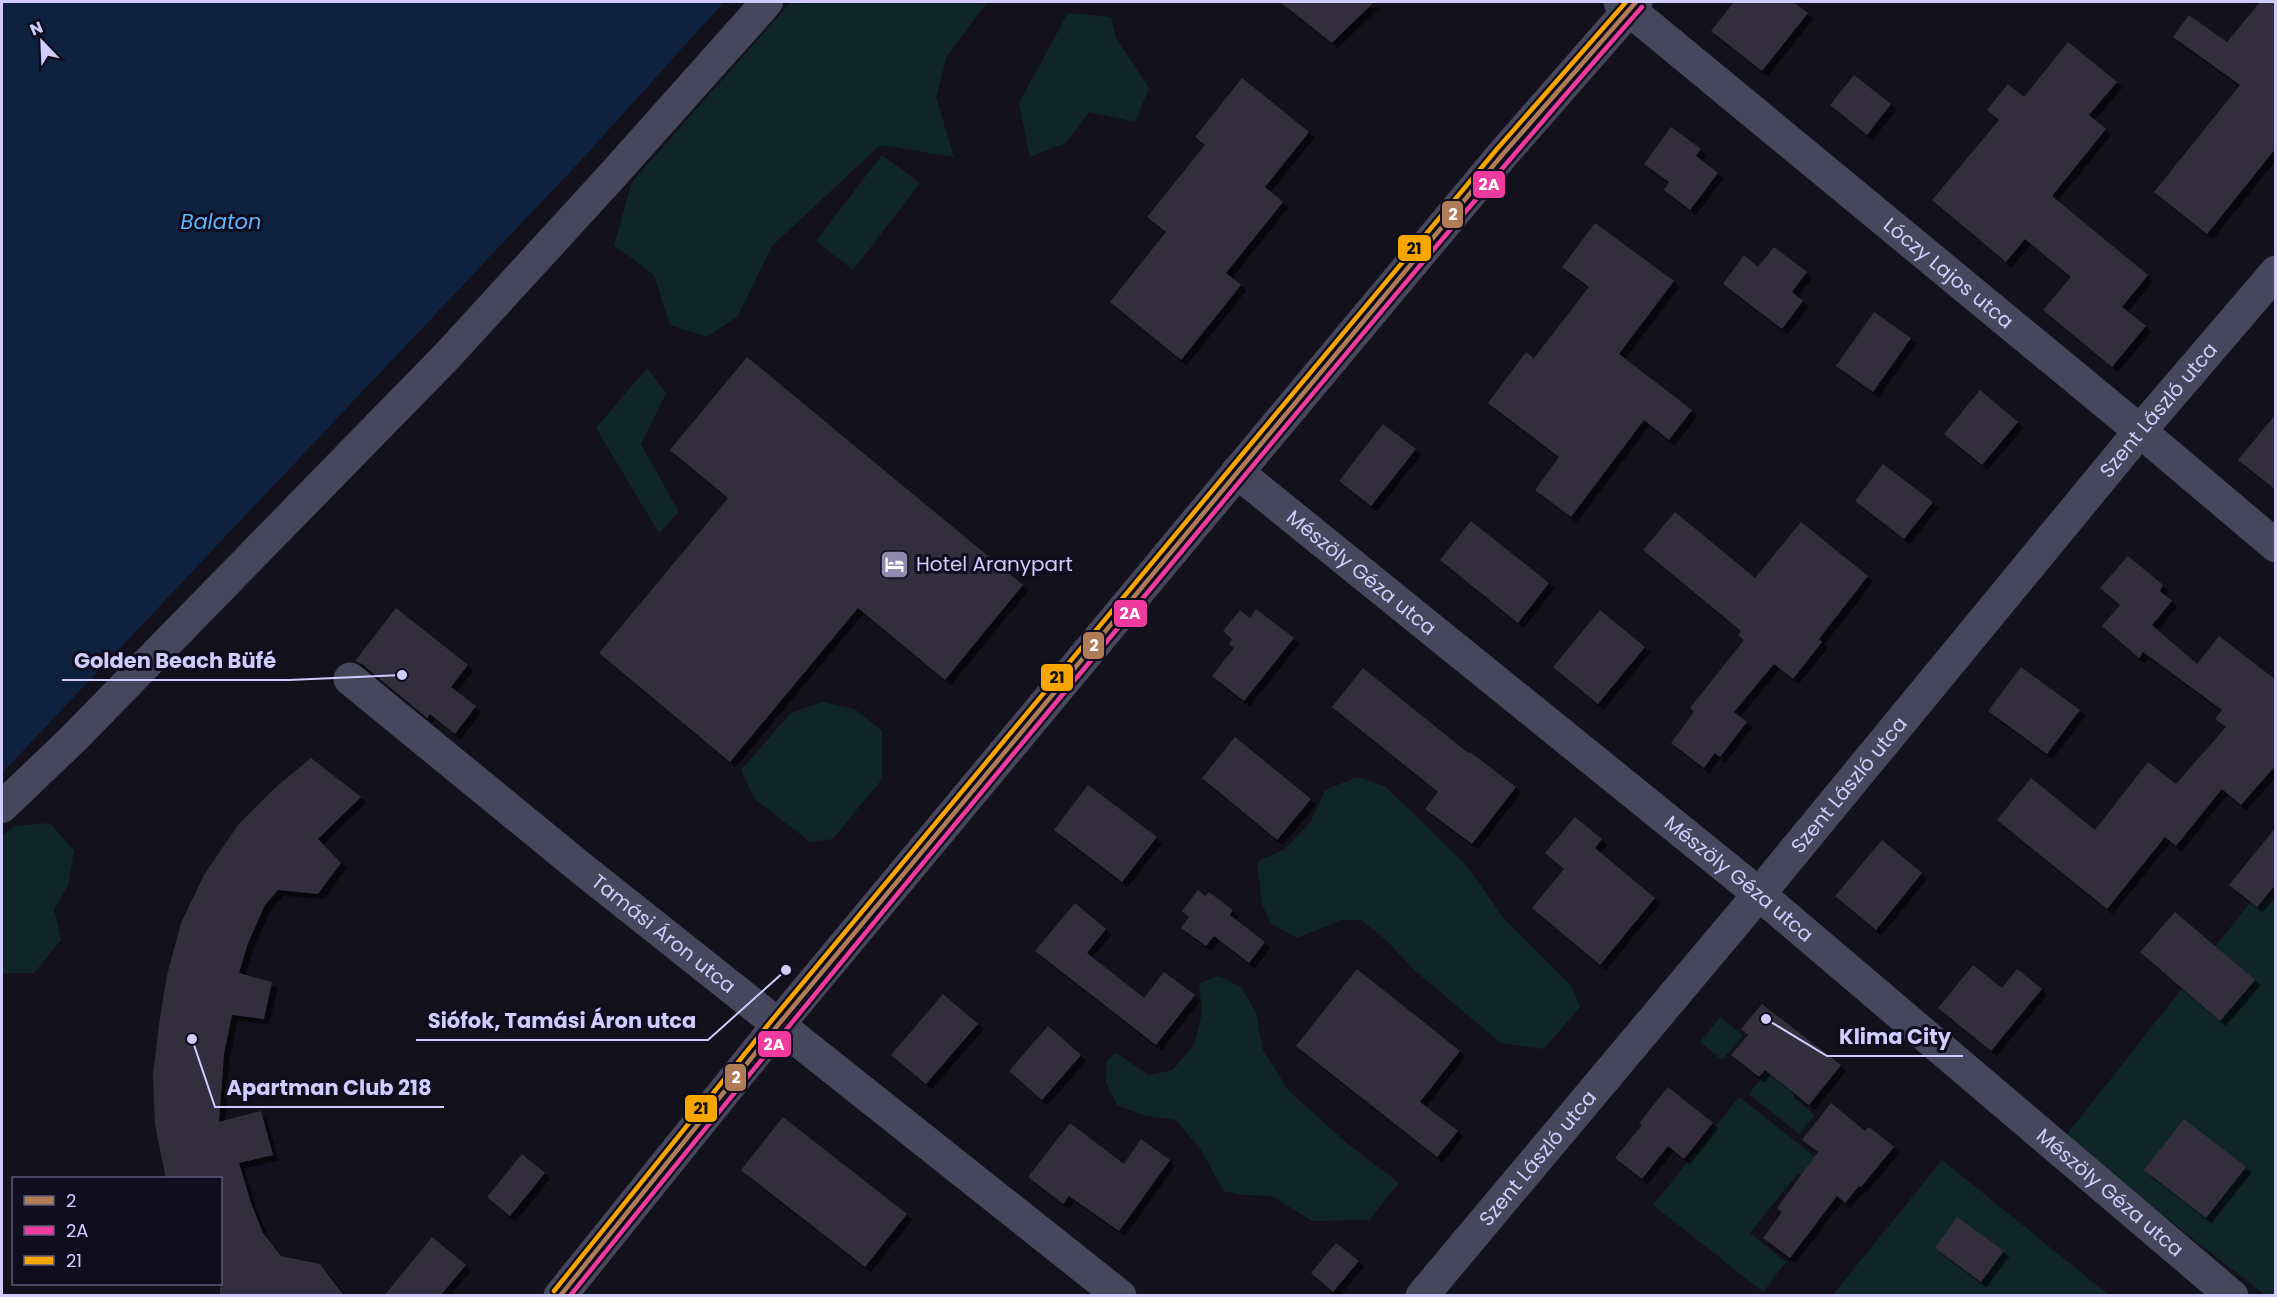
<svg xmlns="http://www.w3.org/2000/svg" width="2277" height="1297" viewBox="0 0 2277 1297" font-family="Poppins,sans-serif">
	<style>
		.green { fill: #102626 }
		.water { fill: #0e213f }
		.building { fill: #312e3d; filter: url(#shadow) }
		.lines { fill: none; stroke-linecap: round; stroke-linejoin: round }
		.pedestrian { stroke: #46465c; stroke-width: 32 }
		.minor { stroke: #46465c; stroke-width: 33 }
		.bus-1-casing { stroke: #100d1f; stroke-width: 9 }
		.bus-2-casing { stroke: #100d1f; stroke-width: 9 }
		.bus-3-casing { stroke: #100d1f; stroke-width: 9 }
		.bus-1 { stroke: #b07c57; stroke-width: 4.5 }
		.bus-2 { stroke: #f13a9d; stroke-width: 4.5 }
		.bus-3 { stroke: #f7a600; stroke-width: 4.5 }
		.labels { text-anchor: middle; stroke-width: 6; stroke-linejoin: round; paint-order: stroke }
		.street-label { font-size: 20px; fill: #d1ccfe; stroke: #100d1f }
		.poi-label { font-size: 20px; fill: #d1ccfe; stroke: #100d1f; text-anchor: start }
		.water-label { font-size: 21px; font-style: italic; fill: #5cb4fc; stroke: #100d1f }
		.leader { fill: none; stroke: #d1ccfe; stroke-width: 2 }
		.callout-dot { fill: #d1ccfe; stroke: #100d1f; stroke-width: 2 }
		.callout-label { font-size: 21px; text-anchor: middle; font-weight: bold; fill: #d1ccfe; stroke: #100d1f; stroke-width: 6; stroke-linejoin: round; paint-order: stroke }
		.line-badge { stroke: #100d1f; stroke-width: 2 }
		.badge-label { font-size: 16px; text-anchor: middle; font-weight: bold; fill: #fff }
		.pale-badge-label { font-size: 16px; text-anchor: middle; font-weight: bold; fill: #111 }
	</style>
	<defs>
		<filter id="shadow"><feDropShadow dx="5.5" dy="5.5" stdDeviation="0" flood-color="#0009"/></filter>
	</defs>
	<rect width="100%" height="100%" fill="#13111b"/>
	<!-- green -->
	<g class="green">
		<polygon points="791,2 987,2 947,56 936,97 954,157 880,145 772,246 738,316 707,337 670,325 654,275 614,245 632,182"/>
		<polygon points="1068,13 1111,17 1116,38 1149,88 1135,122 1089,112 1066,143 1030,157 1019,103"/>
		<polygon points="882,155 920,183 853,270 816,241"/>
		<polygon points="647,368 666,393 641,444 679,512 659,533 596,428"/>
		<polygon points="822,702 855,709 882,731 882,779 833,839 810,842 755,799 741,770 791,713"/>
		<polygon points="1357,777 1385,786 1467,866 1504,919 1572,987 1580,1007 1544,1049 1501,1043 1415,971 1386,940 1361,920 1341,920 1297,938 1271,924 1262,904 1257,862 1285,849 1311,821 1325,790"/>
		<polygon points="50,823 74,851 68,886 54,909 61,940 34,973 2,973 2,836 14,826"/>
		<polygon points="2275,871 2275,1295 2265,1295 2064,1138"/>
		<polygon points="1219,976 1241,987 1256,1013 1263,1050 1289,1091 1349,1145 1399,1183 1369,1220 1312,1221 1272,1196 1243,1195 1224,1191 1201,1150 1176,1120 1143,1115 1117,1105 1106,1083 1107,1061 1116,1053 1149,1075 1173,1070 1195,1043 1202,1012 1199,983"/>
		<polygon points="1720,1017 1743,1035 1722,1060 1700,1042"/>
		<polygon points="1775,1061 1803,1084 1793,1097 1815,1115 1799,1134 1749,1094"/>
		<polygon points="1739,1097 1818,1159 1804,1178 1798,1173 1750,1233 1786,1262 1763,1292 1653,1205"/>
		<polygon points="1942,1160 2109,1295 1832,1296"/>
	</g>
	<!-- water -->
	<polygon class="water" points="2,2 724,2 586,155 2,773"/>
	<!-- building -->
	<g class="building">
		<polygon points="1280,2 1374,2 1332,43"/>
		<polygon points="1734,2 1793,2 1808,13 1762,71 1711,31"/>
		<polygon points="2260,2 2276,2 2276,148 2207,234 2154,192 2240,85 2173,37 2189,15 2227,42"/>
		<polygon points="2068,42 2117,82 2089,115 2106,129 2052,196 2148,275 2122,307 2146,326 2112,367 2043,310 2071,277 2025,239 2006,262 1932,200 1999,120 1987,110 2008,84 2024,97"/>
		<polygon points="1854,75 1891,104 1867,135 1830,105"/>
		<polygon points="1242,78 1309,132 1265,187 1283,202 1226,273 1241,285 1181,360 1110,302 1166,232 1147,217 1205,145 1195,137"/>
		<polygon points="1671,127 1701,149 1696,156 1718,173 1690,210 1664,190 1669,182 1644,164"/>
		<polygon points="1595,223 1674,281 1619,354 1692,410 1669,440 1644,420 1571,517 1535,490 1559,457 1488,403 1526,352 1534,358 1589,287 1562,267"/>
		<polygon points="1774,247 1807,272 1792,292 1803,301 1782,329 1723,284 1744,255 1758,267"/>
		<polygon points="1874,312 1911,338 1873,392 1836,366"/>
		<polygon points="747,357 1023,585 945,680 858,608 730,762 599,653 728,498 670,450"/>
		<polygon points="1980,390 2018,422 1982,465 1944,434"/>
		<polygon points="2276,414 2276,490 2238,460"/>
		<polygon points="1383,424 1416,449 1371,506 1339,481"/>
		<polygon points="1883,464 1933,502 1904,539 1855,501"/>
		<polygon points="1675,512 1755,578 1801,522 1868,576 1819,639 1822,642 1793,679 1774,664 1734,712 1747,722 1720,757 1715,753 1704,768 1671,743 1694,712 1690,708 1744,640 1738,635 1741,631 1643,550"/>
		<polygon points="1471,521 1549,583 1518,623 1440,560"/>
		<polygon points="2128,556 2163,585 2160,591 2172,601 2152,625 2197,664 2219,636 2276,680 2276,765 2241,805 2222,789 2176,846 2165,837 2107,909 1997,820 2031,778 2095,830 2148,762 2176,784 2226,727 2215,719 2222,710 2143,652 2139,658 2102,626 2120,605 2100,588"/>
		<polygon points="396,608 468,665 451,687 476,706 455,734 430,714 427,718 362,664 355,661"/>
		<polygon points="1256,609 1294,638 1244,701 1212,676 1234,648 1229,644 1232,639 1223,631 1240,610 1250,618"/>
		<polygon points="1600,610 1645,647 1598,704 1553,667"/>
		<polygon points="2021,667 2080,710 2047,754 1988,711"/>
		<polygon points="1363,668 1468,753 1470,752 1516,787 1472,844 1425,809 1438,792 1332,707"/>
		<polygon points="1235,737 1311,799 1277,840 1202,778"/>
		<polygon points="311,758 361,797 318,839 341,863 318,894 278,890 265,905 248,943 239,973 272,982 264,1019 232,1015 224,1054 219,1122 261,1111 273,1155 239,1163 251,1203 263,1233 281,1256 320,1264 344,1296 220,1296 220,1179 166,1179 155,1125 153,1075 159,1024 167,975 181,923 204,875 238,825 276,787"/>
		<polygon points="1088,785 1157,837 1122,882 1054,830"/>
		<polygon points="1575,817 1602,839 1595,848 1655,898 1600,965 1532,908 1564,869 1545,853"/>
		<polygon points="2276,827 2276,884 2257,907 2229,885"/>
		<polygon points="1882,840 1922,873 1876,930 1835,896"/>
		<polygon points="1198,890 1205,896 1209,892 1233,910 1230,915 1265,942 1249,963 1214,936 1206,946 1181,928 1189,917 1182,911"/>
		<polygon points="1075,903 1106,929 1087,953 1144,998 1164,972 1195,995 1156,1045 1035,951"/>
		<polygon points="2175,912 2255,980 2220,1021 2140,952"/>
		<polygon points="1973,965 2002,988 2017,969 2042,989 1991,1051 1938,1008"/>
		<polygon points="1357,969 1460,1051 1420,1102 1458,1131 1437,1157 1296,1046"/>
		<polygon points="943,994 978,1024 926,1084 891,1055"/>
		<polygon points="1762,1004 1841,1065 1809,1105 1765,1070 1759,1077 1731,1055 1748,1035 1741,1029"/>
		<polygon points="1048,1026 1081,1055 1042,1100 1009,1071"/>
		<polygon points="1668,1087 1713,1123 1684,1159 1668,1146 1642,1179 1615,1158 1642,1125 1639,1123"/>
		<polygon points="1831,1103 1865,1131 1869,1127 1894,1147 1861,1187 1859,1186 1845,1203 1837,1196 1790,1258 1763,1238 1782,1212 1777,1208 1818,1152 1802,1140"/>
		<polygon points="783,1117 907,1214 865,1267 741,1170"/>
		<polygon points="2184,1119 2246,1167 2206,1218 2144,1170"/>
		<polygon points="1070,1123 1124,1164 1141,1139 1170,1160 1119,1231 1069,1196 1063,1204 1028,1177"/>
		<polygon points="522,1154 545,1173 510,1216 487,1197"/>
		<polygon points="1957,1217 2004,1251 1981,1282 1935,1248"/>
		<polygon points="432,1237 466,1265 440,1296 384,1296"/>
		<polygon points="1336,1243 1359,1261 1333,1292 1311,1273"/>
	</g>
	<g class="lines">
		<!-- pedestrian -->
		<polyline class="pedestrian" points="2,807 74,738 447,356 610,178 767,2"/>
		<!-- minor -->
		<g class="minor">
			<path id="s1" d="M 1620,2 L 2140,431 L 2276,546"/>
			<path id="s2" d="M 1237,472 L 1759,894 L 2232,1296"/>
			<path id="s3" d="M 350,679 L 581,868 L 1120,1296"/>
			<polyline points="560,1296 778,1025 1251,456 1503,154 1636,2"/>
			<path id="s4" d="M 1422,1296 L 1759,894 L 2140,431 L 2276,272"/>
		</g>
		<defs>
			<polyline id="bus-1" points="560,1296 778,1025 1251,456 1503,154 1636,2"/>
			<path id="bus-2" d="M 570,1296 C 762,1057 957,821 1153,586 C 1314,392 1475,197 1642,7"/>
			<polyline id="bus-3" points="554,1291 772,1020 1245,451 1497,149 1626,2"/>
		</defs>
		<!-- bus-1 casing -->
		<use href="#bus-1" class="bus-1-casing"/>
		<!-- bus-2 casing -->
		<use href="#bus-2" class="bus-2-casing"/>
		<!-- bus-3 casing -->
		<use href="#bus-3" class="bus-3-casing"/>
		<!-- bus-1 -->
		<use href="#bus-1" class="bus-1"/>
		<!-- bus-2 -->
		<use href="#bus-2" class="bus-2"/>
		<!-- bus-3 -->
		<use href="#bus-3" class="bus-3"/>
	</g>
	<!-- icons -->
	<defs>
		<symbol id="hotel-square" viewBox="-11 -11 22 22"><rect x="-9" y="-9" width="18" height="18" rx="4" fill="#8e8baf" stroke="#100d1f"/><path d="M-6-4.5h1.5V1H6V5H4.5V3h-9V5H-6ZM-4 0a1.8 1.8 0 1 1 3.6 0ZM.5 0V-2.5h3Q6-2.5 6 0Z" fill="#fff"/></symbol>
	</defs>
	<g fill-rule="evenodd">
		<use href="#hotel-square" x="878" y="548" width="33" height="33"/>
	</g>
	<g class="labels">
		<!-- street labels -->
		<g class="street-label">
			<text dy="7" stroke="none"><textPath href="#s1" startOffset="426">Lóczy Lajos utca</textPath></text>
			<text dy="7" stroke="none"><textPath href="#s4" startOffset="1152">Szent László utca</textPath></text>
			<text dy="7" stroke="none"><textPath href="#s2" startOffset="160">Mészöly Géza utca</textPath></text>
			<text dy="7" stroke="none"><textPath href="#s4" startOffset="666">Szent László utca</textPath></text>
			<text dy="7" stroke="none"><textPath href="#s2" startOffset="646">Mészöly Géza utca</textPath></text>
			<text dy="7" stroke="none"><textPath href="#s3" startOffset="404">Tamási Áron utca</textPath></text>
			<text dy="7" stroke="none"><textPath href="#s4" startOffset="180">Szent László utca</textPath></text>
			<text dy="7" stroke="none"><textPath href="#s2" startOffset="1132">Mészöly Géza utca</textPath></text>
		</g>
		<!-- poi labels -->
		<g class="poi-label">
			<text x="916" y="571">Hotel Aranypart</text>
		</g>
		<!-- water labels -->
		<g class="water-label">
			<text x="221" y="229">Balaton</text>
		</g>
	</g>
	<!-- callouts -->
	<path class="leader" d="M402 675L289 680H62M786 970L708 1040H416M1766 1019L1827 1056H1963M192 1039L215 1107H444"/>
	<g class="callout-dot">
		<circle cx="402" cy="675" r="6"/>
		<circle cx="786" cy="970" r="6"/>
		<circle cx="1766" cy="1019" r="6"/>
		<circle cx="192" cy="1039" r="6"/>
	</g>
	<g class="callout-label">
		<text x="175" y="668">Golden Beach Büfé</text>
		<text x="562" y="1028">Siófok, Tamási Áron utca</text>
		<text x="1895" y="1044">Klima City</text>
		<text x="329" y="1095">Apartman Club 218</text>
	</g>
	<g class="line-badge">
		<rect x="1472" y="170" width="34" height="29" rx="6" fill="#f13a9d"/>
		<rect x="1441" y="200" width="23" height="29" rx="6" fill="#b07c57"/>
		<rect x="1397" y="234" width="35" height="28" rx="6" fill="#f7a600"/>
		<rect x="1113" y="599" width="35" height="29" rx="6" fill="#f13a9d"/>
		<rect x="1082" y="631" width="23" height="29" rx="6" fill="#b07c57"/>
		<rect x="1040" y="663" width="34" height="29" rx="6" fill="#f7a600"/>
		<rect x="757" y="1030" width="35" height="28" rx="6" fill="#f13a9d"/>
		<rect x="724" y="1063" width="23" height="29" rx="6" fill="#b07c57"/>
		<rect x="684" y="1094" width="34" height="29" rx="6" fill="#f7a600"/>
	</g>
	<g class="badge-label">
		<text x="1489" y="190">2A</text>
		<text x="1453" y="220">2</text>
		<text x="1130" y="619">2A</text>
		<text x="1094" y="651">2</text>
		<text x="774" y="1050">2A</text>
		<text x="736" y="1083">2</text>
	</g>
	<g class="pale-badge-label">
		<text x="1414" y="254">21</text>
		<text x="1057" y="683">21</text>
		<text x="701" y="1114">21</text>
	</g>
	<!-- border -->
	<rect width="2277" height="1297" fill="none" stroke="#d1ccfe" stroke-width="6"/>
	<!-- legend -->
	<rect x="12" y="1177" width="210" height="108" fill="#100d1f" stroke="#5d5978" stroke-width="1.5"/>
	<rect x="24" y="1196" width="30" height="9" fill="#b07c57" stroke="#5d5978" stroke-width="1.5"/>
	<text x="66" y="1207" font-size="18" fill="#d1ccfe">2</text>
	<rect x="24" y="1226" width="30" height="9" fill="#f13a9d" stroke="#5d5978" stroke-width="1.5"/>
	<text x="66" y="1237" font-size="18" fill="#d1ccfe">2A</text>
	<rect x="24" y="1256" width="30" height="9" fill="#f7a600" stroke="#5d5978" stroke-width="1.5"/>
	<text x="66" y="1267" font-size="18" fill="#d1ccfe">21</text>
	<!-- north arrow -->
	<g transform="translate(42 42) rotate(337)" stroke="#100d1f" stroke-width="4.5" paint-order="stroke">
	<path d="M0-4.5L10 22L0 15L-10 22Z" fill="#d1ccfe"/>
	<text y="-9" font-size="16" font-weight="bold" text-anchor="middle" fill="#d1ccfe">N</text>
	</g>
</svg>
